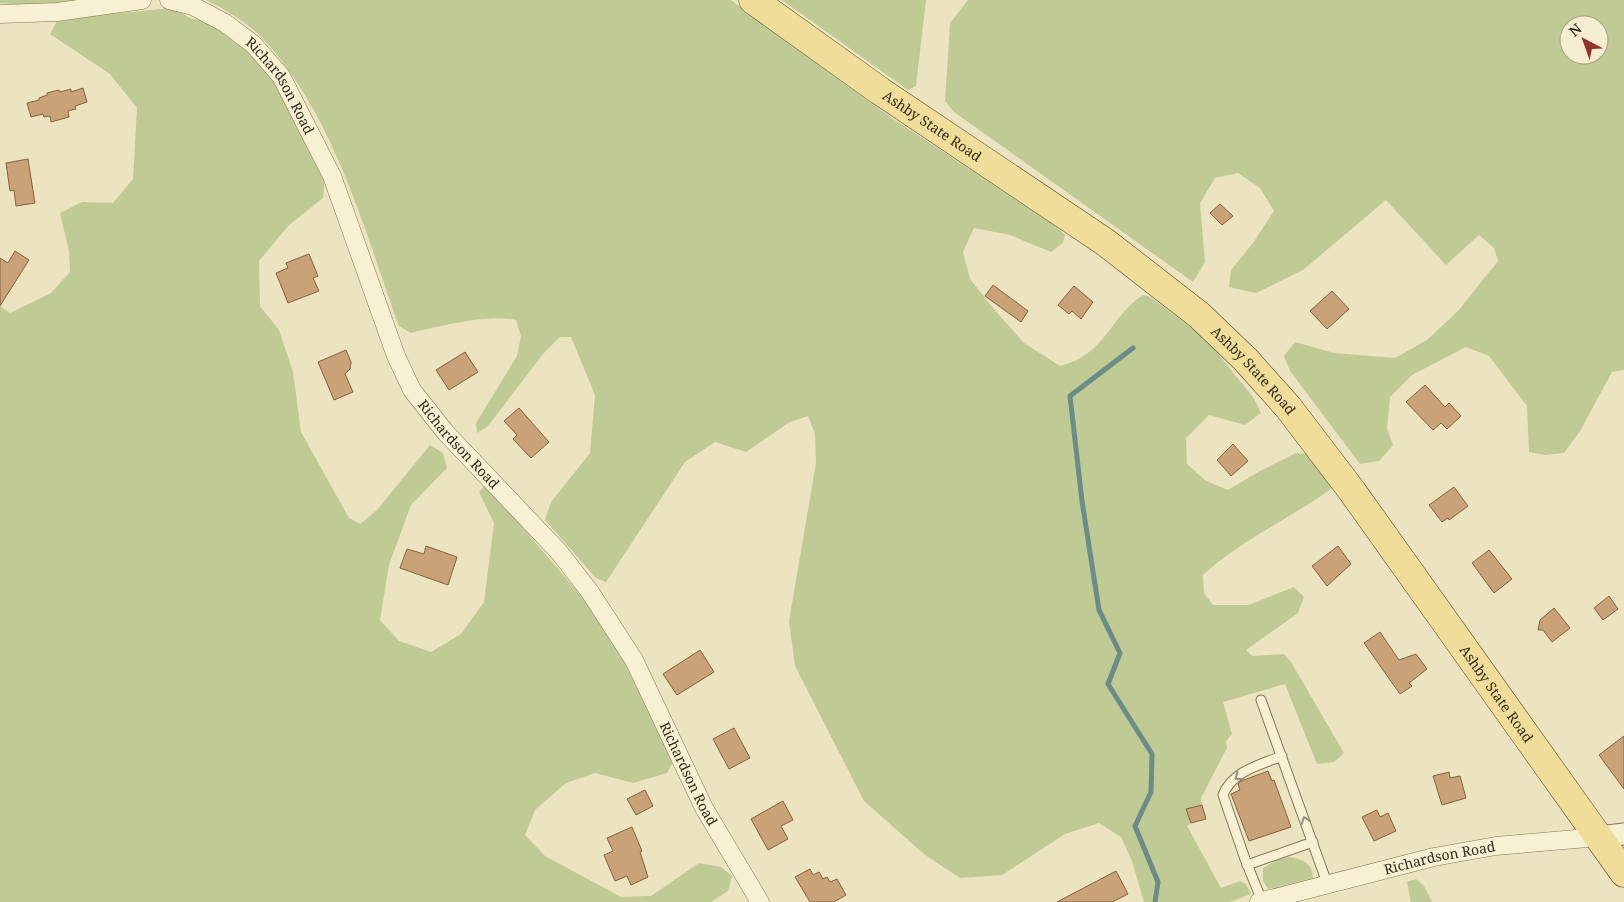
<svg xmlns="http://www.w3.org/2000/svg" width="1624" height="902" viewBox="0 0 1624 902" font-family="'Noto Serif',serif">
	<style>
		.green { fill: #bfca95; fill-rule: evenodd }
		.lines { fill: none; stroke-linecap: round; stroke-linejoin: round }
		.stream { stroke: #6b8c87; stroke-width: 5 }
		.building { fill: #caa277; stroke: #84613f }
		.service-casing { stroke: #857559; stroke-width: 11 }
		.minor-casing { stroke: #857559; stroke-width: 19 }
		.tertiary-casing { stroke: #857559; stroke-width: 23 }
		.primary-casing { stroke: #53422d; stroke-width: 29 }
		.service { stroke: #f8f0d3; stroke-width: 9 }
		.minor { stroke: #f8f0d3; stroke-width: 18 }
		.tertiary { stroke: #f8f0d3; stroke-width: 21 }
		.primary { stroke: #efdd99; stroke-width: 28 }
		.oneway { stroke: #968e78 }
		.labels { text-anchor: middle; stroke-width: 4; stroke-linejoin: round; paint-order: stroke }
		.street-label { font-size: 14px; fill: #352b1d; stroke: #f4edd0 }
	</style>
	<rect width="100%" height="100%" fill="#ece4c1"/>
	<!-- green -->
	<g class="green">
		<polygon points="0,0 95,0 48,7 0,3"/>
		<path d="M 206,0 L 731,0 L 893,119 L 1048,220 L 1065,235 L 1063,243 L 1051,252 L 1010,235 L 974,228 L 963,252 L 970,279 L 993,308 L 1024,343 L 1060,366 C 1107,354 1109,317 1143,295 L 1149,296 L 1206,339 L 1253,397 L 1261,413 L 1245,425 L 1209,415 L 1186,438 L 1187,464 L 1206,481 L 1228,490 L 1260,471 L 1296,453 L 1318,455 L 1335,486 C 1292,518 1242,539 1203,575 L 1204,593 L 1213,605 L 1249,605 L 1294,587 L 1304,597 L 1298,613 L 1246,650 L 1252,656 L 1284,654 L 1291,662 L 1344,753 L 1334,762 L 1317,764 L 1285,684 L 1223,702 L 1232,734 L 1226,741 L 1227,748 L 1201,798 L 1202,805 L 1186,809 L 1191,823 L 1187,826 L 1221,888 L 1240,881 L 1246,884 L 1251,894 L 1230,902 L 1144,902 L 1132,861 L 1121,837 L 1099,823 L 1065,834 L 1002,875 L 960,878 L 925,855 L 864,801 L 795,666 L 789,621 L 816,463 L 815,434 L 808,416 L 790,422 L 746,452 L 715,442 L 685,462 L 606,582 L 596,578 L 545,520 L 551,502 L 590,453 L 595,395 L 571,337 L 560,337 L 543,354 L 488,426 L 477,433 L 476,423 L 517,356 L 521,336 L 516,320 C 485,314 441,326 411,333 L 399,326 C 364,230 334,114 262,38 C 247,22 226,10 206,0 Z"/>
		<polygon points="782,0 926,0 916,86 908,90"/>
		<path d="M 968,0 L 1624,0 L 1624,370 L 1612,372 L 1580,431 L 1564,453 L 1545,455 L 1529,452 L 1527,406 L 1489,356 L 1466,347 L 1412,375 L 1390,397 L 1387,429 L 1393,445 L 1379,461 L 1360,464 L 1290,371 L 1284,356 L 1295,342 L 1334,353 L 1395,358 L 1427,340 L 1458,311 L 1498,261 L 1494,248 L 1479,235 L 1446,265 L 1386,200 L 1303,270 L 1256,293 L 1229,287 L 1231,270 L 1253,243 L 1274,211 L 1260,188 L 1238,173 L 1215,178 L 1200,203 L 1205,262 L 1193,282 L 954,112 L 945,101 L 950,23 ZM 1569,25 L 1599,25 L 1599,55 L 1569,55 Z"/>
		<polygon points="172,8 192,19 209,21 249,49 275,77 325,179 323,198 289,225 259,261 260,306 279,330 293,372 301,432 349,518 360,524 377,510 430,445 443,453 447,468 411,505 389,565 380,620 399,641 431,652 461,634 484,602 494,523 479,492 484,486 493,493 606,625 673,762 667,773 633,783 595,773 566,783 535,810 525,835 545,856 621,897 651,896 699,863 721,867 732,876 728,891 711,902 0,902 0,306 10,313 51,293 70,272 69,251 60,213 82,202 113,203 133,179 137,108 110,74 50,34 57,21 68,18"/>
		<path d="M 1290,857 C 1302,859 1313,864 1313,878 L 1268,889 L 1263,881 L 1263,868 L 1279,859 Z"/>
		<polygon points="1416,879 1424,886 1432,902 1411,902 1407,882"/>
	</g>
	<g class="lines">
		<!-- stream -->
		<polyline class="stream" points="1133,348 1070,396 1082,501 1099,610 1120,653 1108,684 1152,754 1151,792 1135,826 1158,882 1155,902"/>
	</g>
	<!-- building -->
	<g class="building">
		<polygon points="83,88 87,102 75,106 76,109 68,111 69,117 51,122 50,116 44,117 43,114 31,117 27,103 39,100 39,98 47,95 47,93 59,90 60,92 71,89 71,92"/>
		<polygon points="28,159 35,203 16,206 14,190 10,191 6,163"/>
		<polygon points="1220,204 1233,216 1222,225 1210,213"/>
		<polygon points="15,251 29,260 0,306 0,258 8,263"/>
		<polygon points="309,254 318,276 313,278 319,291 288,303 276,273 288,268 286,263"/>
		<polygon points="993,285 1028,311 1021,322 985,296"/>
		<polygon points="1074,286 1093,302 1081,319 1072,311 1069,314 1058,305"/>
		<polygon points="1332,291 1349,309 1327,329 1310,311"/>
		<polygon points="346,350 351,362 350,369 345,374 353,392 334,400 318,362"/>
		<polygon points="465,352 478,372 449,390 436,370"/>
		<polygon points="1425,385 1445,407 1449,403 1461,416 1447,429 1441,423 1433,430 1406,402"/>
		<polygon points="519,408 549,442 531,458 513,439 517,435 504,421"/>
		<polygon points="1233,444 1248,461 1231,476 1217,460"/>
		<polygon points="1454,487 1468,506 1449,520 1448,518 1442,522 1429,505"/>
		<polygon points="426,546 457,557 448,585 400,568 407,549 424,554"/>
		<polygon points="1338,546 1351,564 1327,586 1312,566"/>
		<polygon points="1489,550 1512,579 1494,593 1472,563"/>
		<polygon points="1609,596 1618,609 1603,620 1594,608"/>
		<polygon points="1554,608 1570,628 1552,642 1543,630 1538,630 1540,620"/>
		<polygon points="1380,632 1399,660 1416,654 1427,669 1409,683 1412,686 1400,694 1364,643"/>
		<polygon points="700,650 714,672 677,695 663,674"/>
		<polygon points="734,728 750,758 729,769 713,739"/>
		<polygon points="1624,736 1624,789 1599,755"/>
		<polygon points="1268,771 1272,781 1274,780 1291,827 1249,841 1231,794 1240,790 1238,784 1241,781"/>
		<polygon points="1449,772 1450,778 1460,776 1466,798 1442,805 1433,776"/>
		<polygon points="645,790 653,806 636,815 627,799"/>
		<polygon points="783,801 793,820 781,826 788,839 768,850 751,819"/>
		<polygon points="1202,805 1206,819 1191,823 1186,809"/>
		<polygon points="1377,810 1380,817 1388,813 1396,831 1374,841 1362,817"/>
		<polygon points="632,827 642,851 640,852 648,877 631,885 627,876 615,881 604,855 613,851 607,838"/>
		<polygon points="810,869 813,875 819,872 823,879 827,877 830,882 837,879 846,895 834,902 810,902 795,877"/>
		<polygon points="1116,871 1128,894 1112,902 1057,902"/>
	</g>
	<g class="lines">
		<defs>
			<g id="service">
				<polyline points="1261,700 1327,883"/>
				<polyline points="1247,865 1313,842"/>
				<path d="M 1262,901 L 1245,859 L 1223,795 C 1232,771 1260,765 1282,756"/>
			</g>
			<g id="minor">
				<path id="s1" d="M 169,0 L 193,6 L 225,23 L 253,44 L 281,76 L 332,176 L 396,356 L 412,390 L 446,433 L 559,552 L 590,592 L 634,660 L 704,808 L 760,902"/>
				<polyline points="0,14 57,12 142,0"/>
				<path id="s2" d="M 1259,902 L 1434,857 L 1496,846 L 1599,837"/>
			</g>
			<polyline id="tertiary" points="1599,837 1624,834"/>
			<g id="primary">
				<path id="s3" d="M 753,0 L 880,91 L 1105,242 L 1199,315 L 1245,359 L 1288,407 L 1352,491 L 1624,873"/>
			</g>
		</defs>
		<!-- service casing -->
		<use href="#service" class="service-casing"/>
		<!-- minor casing -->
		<use href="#minor" class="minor-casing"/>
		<!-- tertiary casing -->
		<use href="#tertiary" class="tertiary-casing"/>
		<!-- primary casing -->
		<use href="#primary" class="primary-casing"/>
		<!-- service -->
		<use href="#service" class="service"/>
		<!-- minor -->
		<use href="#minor" class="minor"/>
		<!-- tertiary -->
		<use href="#tertiary" class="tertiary"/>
		<!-- primary -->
		<use href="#primary" class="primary"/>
	</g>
	<!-- one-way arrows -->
	<defs><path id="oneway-chevron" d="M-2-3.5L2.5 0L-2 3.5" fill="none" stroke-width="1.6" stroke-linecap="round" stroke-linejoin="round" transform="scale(1.25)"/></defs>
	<g class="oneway">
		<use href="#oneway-chevron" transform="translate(1238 777) rotate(145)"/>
		<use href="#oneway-chevron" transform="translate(1305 820) rotate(-110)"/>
	</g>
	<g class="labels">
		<!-- street labels -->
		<g class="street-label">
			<text dy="5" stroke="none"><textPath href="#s1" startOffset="146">Richardson Road</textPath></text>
			<text dy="5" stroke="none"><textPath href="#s3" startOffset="219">Ashby State Road</textPath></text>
			<text dy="5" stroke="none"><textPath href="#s3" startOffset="624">Ashby State Road</textPath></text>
			<text dy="5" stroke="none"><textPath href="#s1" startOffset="551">Richardson Road</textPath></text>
			<text dy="5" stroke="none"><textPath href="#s3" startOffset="1029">Ashby State Road</textPath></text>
			<text dy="5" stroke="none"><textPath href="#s1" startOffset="956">Richardson Road</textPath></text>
			<text dy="5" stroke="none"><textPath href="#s2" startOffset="186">Richardson Road</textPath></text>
		</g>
	</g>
	<!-- north arrow -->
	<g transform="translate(1584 40) rotate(319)"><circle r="24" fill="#f4edd0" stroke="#a89f88"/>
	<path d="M0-4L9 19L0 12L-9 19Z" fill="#92342b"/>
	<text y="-8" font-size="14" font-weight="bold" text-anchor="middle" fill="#352b1d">N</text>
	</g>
</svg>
